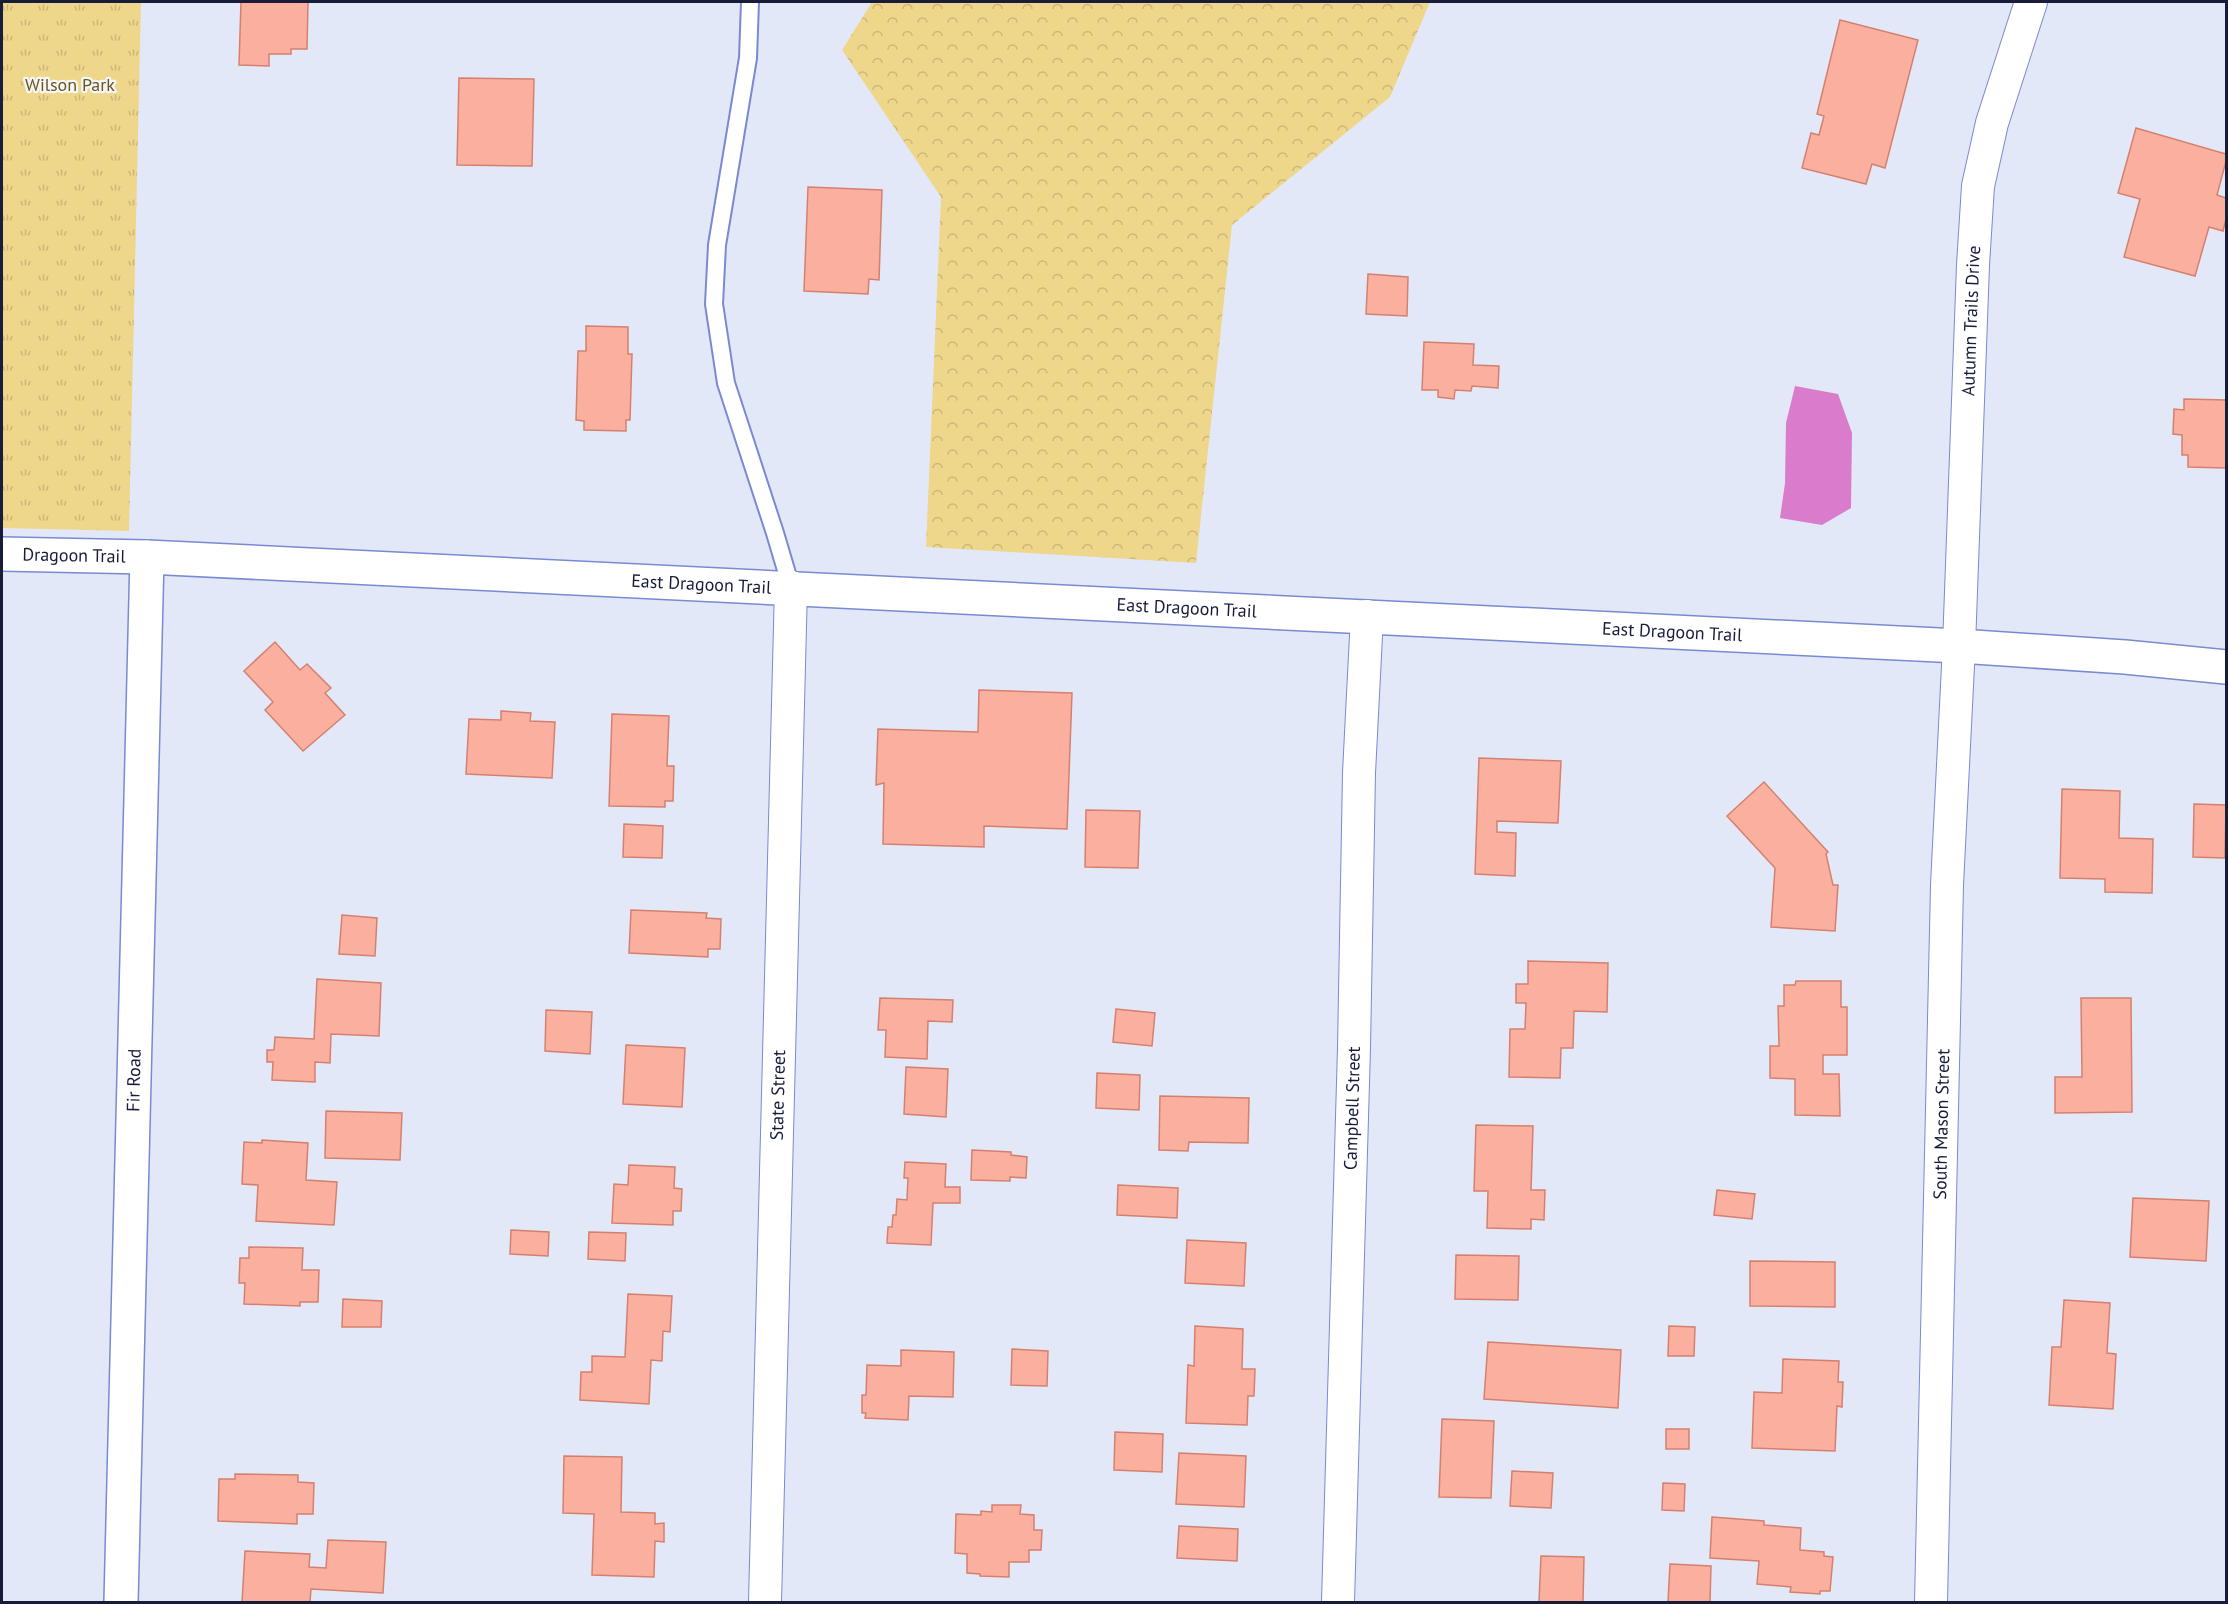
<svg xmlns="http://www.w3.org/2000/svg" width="2228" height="1604" viewBox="0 0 2228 1604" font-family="'PT Sans',sans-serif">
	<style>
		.grass { fill: url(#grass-tufts) }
		.forest { fill: url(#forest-crowns) }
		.water { fill: #da7ccc }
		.building { fill: #fbb09f; stroke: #d5806e; stroke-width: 1.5 }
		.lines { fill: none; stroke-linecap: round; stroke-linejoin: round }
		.lane-casing { stroke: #798ad2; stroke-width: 20 }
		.street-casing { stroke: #798ad2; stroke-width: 34 }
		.secondary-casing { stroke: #798ad2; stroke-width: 36 }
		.lane { stroke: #fff; stroke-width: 16 }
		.street { stroke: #fff; stroke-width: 32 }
		.secondary { stroke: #fff; stroke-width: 33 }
		.labels { text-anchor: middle; stroke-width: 4.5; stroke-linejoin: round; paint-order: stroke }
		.park-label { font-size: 18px; fill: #655622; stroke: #f6f6f6 }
		.street-label { font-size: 18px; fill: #171c39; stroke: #f6f6f6 }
	</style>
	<defs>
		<pattern id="grass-tufts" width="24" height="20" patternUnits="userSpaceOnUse" patternTransform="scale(1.5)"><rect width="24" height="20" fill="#eed78b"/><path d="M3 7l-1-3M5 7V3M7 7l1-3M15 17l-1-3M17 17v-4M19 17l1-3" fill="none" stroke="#cbb879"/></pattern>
		<pattern id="forest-crowns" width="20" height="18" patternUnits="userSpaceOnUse" patternTransform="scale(1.5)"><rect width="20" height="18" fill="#eed78b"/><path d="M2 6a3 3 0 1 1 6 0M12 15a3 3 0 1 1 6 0" fill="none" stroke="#cbb879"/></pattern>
	</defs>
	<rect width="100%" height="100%" fill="#e3e8f8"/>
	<!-- grass -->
	<polygon class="grass" points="2,2 141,2 129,531 2,528"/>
	<!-- forest -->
	<polygon class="forest" points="872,2 1430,2 1390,97 1232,225 1196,563 926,547 941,197 842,50"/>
	<!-- water -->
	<polygon class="water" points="1795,386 1838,394 1852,433 1851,508 1822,525 1780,518 1785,483 1786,423"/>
	<!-- building -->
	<g class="building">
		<polygon points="241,2 308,2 307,49 291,49 291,54 269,54 269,66 239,65"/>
		<polygon points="1840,20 1918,40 1885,168 1872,164 1866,184 1802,168 1811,133 1819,135 1824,116 1817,114"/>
		<polygon points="459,78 534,79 532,166 457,165"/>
		<polygon points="2136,128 2226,154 2226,161 2217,195 2226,198 2226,219 2223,231 2209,227 2195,276 2124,257 2140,199 2118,193"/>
		<polygon points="808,187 882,190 879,280 869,279 868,294 804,291"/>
		<polygon points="1368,274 1408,277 1407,316 1366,314"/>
		<polygon points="586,326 628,327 628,354 632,354 630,420 626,420 626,431 584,430 584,421 576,420 578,351 586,351"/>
		<polygon points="1424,342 1474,344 1473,365 1499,366 1498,388 1472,386 1471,391 1455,390 1454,399 1438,397 1438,390 1422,390"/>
		<polygon points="2184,399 2226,400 2226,468 2188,467 2188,455 2182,455 2182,435 2173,434 2174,409 2184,410"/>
		<polygon points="275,642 300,670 307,664 331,688 325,693 345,715 303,751 265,710 273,702 244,671"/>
		<polygon points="979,690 1072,693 1067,829 984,826 984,847 883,844 884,783 876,785 878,729 978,732"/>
		<polygon points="501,711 531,713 530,721 555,722 552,778 466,774 469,719 501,720"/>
		<polygon points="612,714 669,716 667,766 674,766 673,801 665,801 665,807 609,806"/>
		<polygon points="1479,758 1561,761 1558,823 1497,821 1497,832 1516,833 1515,876 1475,874"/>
		<polygon points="1764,782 1828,852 1826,854 1833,885 1838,885 1835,931 1771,927 1775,868 1727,816"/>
		<polygon points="2062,789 2120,791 2119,838 2153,839 2152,893 2105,892 2105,879 2060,878"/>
		<polygon points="2194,804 2226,805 2225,858 2193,857"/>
		<polygon points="1086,810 1140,811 1138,868 1085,867"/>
		<polygon points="624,824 663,826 662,858 623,857"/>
		<polygon points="631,910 707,913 706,918 721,919 720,949 708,949 708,957 629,953"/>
		<polygon points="342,915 377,918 375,956 339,954"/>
		<polygon points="1528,961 1608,963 1607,1012 1574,1011 1573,1048 1561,1048 1560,1078 1509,1077 1510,1029 1525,1029 1526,1003 1516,1003 1516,984 1528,984"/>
		<polygon points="317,979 381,983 379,1036 331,1034 330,1063 315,1062 315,1082 272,1080 273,1062 267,1062 267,1050 274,1050 275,1037 314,1039"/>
		<polygon points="1796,981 1841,981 1841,1007 1847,1007 1847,1055 1823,1055 1823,1074 1839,1074 1840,1116 1795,1115 1795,1079 1770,1078 1770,1046 1779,1046 1778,1006 1784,1006 1784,985 1795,985"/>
		<polygon points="880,998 953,1000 952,1022 928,1021 927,1059 885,1057 886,1030 878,1030"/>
		<polygon points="2081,998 2131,998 2132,1112 2055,1113 2055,1077 2082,1077"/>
		<polygon points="1116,1009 1155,1013 1152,1046 1113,1042"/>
		<polygon points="546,1010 592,1012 590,1054 545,1051"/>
		<polygon points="626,1045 685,1048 682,1107 623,1104"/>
		<polygon points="906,1067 948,1069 946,1117 904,1114"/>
		<polygon points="1097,1073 1140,1075 1139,1110 1096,1108"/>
		<polygon points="1160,1096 1249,1098 1248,1143 1189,1142 1188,1151 1159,1150"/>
		<polygon points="326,1111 402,1113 400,1160 325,1158"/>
		<polygon points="1476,1125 1533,1126 1531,1190 1545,1190 1544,1220 1531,1219 1531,1229 1487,1228 1488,1191 1474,1191"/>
		<polygon points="262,1140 308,1143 306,1180 337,1182 334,1225 256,1221 258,1185 242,1184 244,1142 262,1143"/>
		<polygon points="972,1150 1011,1152 1011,1155 1027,1157 1026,1178 1010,1177 1010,1181 971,1180"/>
		<polygon points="905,1162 946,1164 945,1187 960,1187 960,1203 933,1203 931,1245 887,1243 888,1227 892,1227 893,1215 896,1215 897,1199 907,1200 908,1178 904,1178"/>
		<polygon points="629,1165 675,1167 674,1188 682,1189 681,1211 673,1211 673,1225 612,1223 614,1184 628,1185"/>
		<polygon points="1118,1185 1178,1188 1177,1218 1117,1215"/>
		<polygon points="1717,1190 1755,1194 1752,1219 1714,1215"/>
		<polygon points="2133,1198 2209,1201 2206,1261 2130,1257"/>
		<polygon points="511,1230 549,1232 548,1256 510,1254"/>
		<polygon points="589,1232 626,1233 625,1261 588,1259"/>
		<polygon points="1187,1240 1246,1243 1244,1286 1185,1283"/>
		<polygon points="249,1247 303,1248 302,1270 319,1270 318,1302 300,1302 300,1306 244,1304 245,1283 239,1283 240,1258 249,1258"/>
		<polygon points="1456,1255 1519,1256 1518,1300 1455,1299"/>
		<polygon points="1750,1261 1835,1262 1835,1307 1750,1306"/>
		<polygon points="628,1294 672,1296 670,1332 663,1331 662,1361 651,1360 649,1404 580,1400 581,1372 592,1372 592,1356 625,1357"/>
		<polygon points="343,1299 382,1301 381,1327 342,1327"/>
		<polygon points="2064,1300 2110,1303 2107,1353 2116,1354 2113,1409 2049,1405 2052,1347 2061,1347"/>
		<polygon points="1195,1326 1243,1329 1242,1369 1255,1369 1254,1396 1248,1396 1247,1425 1186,1423 1188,1365 1194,1366"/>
		<polygon points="1669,1326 1695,1327 1694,1356 1668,1356"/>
		<polygon points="1488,1342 1621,1350 1618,1408 1484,1399"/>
		<polygon points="1012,1349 1048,1351 1047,1386 1011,1385"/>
		<polygon points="901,1350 954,1352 953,1397 909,1396 908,1420 865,1418 866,1413 862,1413 862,1395 866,1395 867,1365 901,1366"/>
		<polygon points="1783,1359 1839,1361 1838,1382 1843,1382 1842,1407 1837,1406 1835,1451 1752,1448 1754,1392 1782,1393"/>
		<polygon points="1442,1419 1494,1421 1491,1498 1439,1497"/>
		<rect x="1666" y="1429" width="23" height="20"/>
		<polygon points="1115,1432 1163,1434 1162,1472 1114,1470"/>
		<polygon points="1179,1453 1246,1456 1244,1507 1176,1504"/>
		<polygon points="564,1456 622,1457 621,1512 655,1513 655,1524 664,1523 664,1542 655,1541 654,1577 592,1575 594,1514 563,1513"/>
		<polygon points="1512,1471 1553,1473 1551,1508 1510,1506"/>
		<polygon points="235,1474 298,1475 298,1482 314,1483 313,1514 297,1514 297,1524 218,1521 219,1479 235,1479"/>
		<polygon points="1663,1483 1685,1484 1684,1511 1662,1510"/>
		<polygon points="992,1505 1021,1505 1020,1514 1034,1515 1034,1530 1042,1530 1041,1550 1029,1550 1029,1562 1009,1562 1009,1577 980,1576 980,1574 967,1573 967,1554 955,1553 956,1514 981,1515 981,1511 992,1512"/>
		<polygon points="1712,1517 1764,1521 1764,1525 1801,1528 1800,1550 1824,1552 1824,1556 1833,1557 1830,1591 1820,1591 1820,1594 1790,1592 1791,1587 1757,1584 1759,1561 1710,1558"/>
		<polygon points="1179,1526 1238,1529 1237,1561 1177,1558"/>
		<polygon points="328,1540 386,1542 383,1593 311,1589 310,1602 242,1602 245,1551 310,1554 309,1567 326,1568"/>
		<polygon points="1541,1556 1584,1557 1583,1602 1539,1602"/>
		<polygon points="1670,1564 1711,1566 1710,1602 1668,1602"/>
	</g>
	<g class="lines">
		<defs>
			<polyline id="lane" points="750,2 748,58 717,245 714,304 726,383 775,533 791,587"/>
			<g id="street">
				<path id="s1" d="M 765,1602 L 791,587"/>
				<path id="s2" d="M 1338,1602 L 1354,1048 L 1359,773 L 1367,616"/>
				<path id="s3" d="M 1931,1602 L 1947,885 L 1959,646 L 1973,265 L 1978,186 L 1992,123 L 2031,2"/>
			</g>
			<g id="secondary">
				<path id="s4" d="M 2,554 L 147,557 L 1959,646 L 2125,657 L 2226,667"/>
				<path id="s5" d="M 121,1602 L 147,557"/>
			</g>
		</defs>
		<!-- lane casing -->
		<use href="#lane" class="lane-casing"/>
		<!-- street casing -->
		<use href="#street" class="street-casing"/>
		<!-- secondary casing -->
		<use href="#secondary" class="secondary-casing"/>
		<!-- lane -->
		<use href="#lane" class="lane"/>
		<!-- street -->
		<use href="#street" class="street"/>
		<!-- secondary -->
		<use href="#secondary" class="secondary"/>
	</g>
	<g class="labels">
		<!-- park labels -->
		<g class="park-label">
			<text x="70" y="91">Wilson Park</text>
		</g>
		<!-- street labels -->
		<g class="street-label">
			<text dy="6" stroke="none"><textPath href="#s3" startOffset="1282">Autumn Trails Drive</textPath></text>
			<text dy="6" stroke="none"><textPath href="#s4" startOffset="72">Dragoon Trail</textPath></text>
			<text dy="6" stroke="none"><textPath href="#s4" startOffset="700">East Dragoon Trail</textPath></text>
			<text dy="6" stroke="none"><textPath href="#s4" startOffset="1186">East Dragoon Trail</textPath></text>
			<text dy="6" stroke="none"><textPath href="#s4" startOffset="1672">East Dragoon Trail</textPath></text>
			<text dy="6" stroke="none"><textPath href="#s5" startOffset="522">Fir Road</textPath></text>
			<text dy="6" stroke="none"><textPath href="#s1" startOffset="507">State Street</textPath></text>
			<text dy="6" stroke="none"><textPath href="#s2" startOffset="494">Campbell Street</textPath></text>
			<text dy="6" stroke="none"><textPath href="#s3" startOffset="478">South Mason Street</textPath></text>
		</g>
	</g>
	<!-- border -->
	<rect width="2228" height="1604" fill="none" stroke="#171c39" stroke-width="6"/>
</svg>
